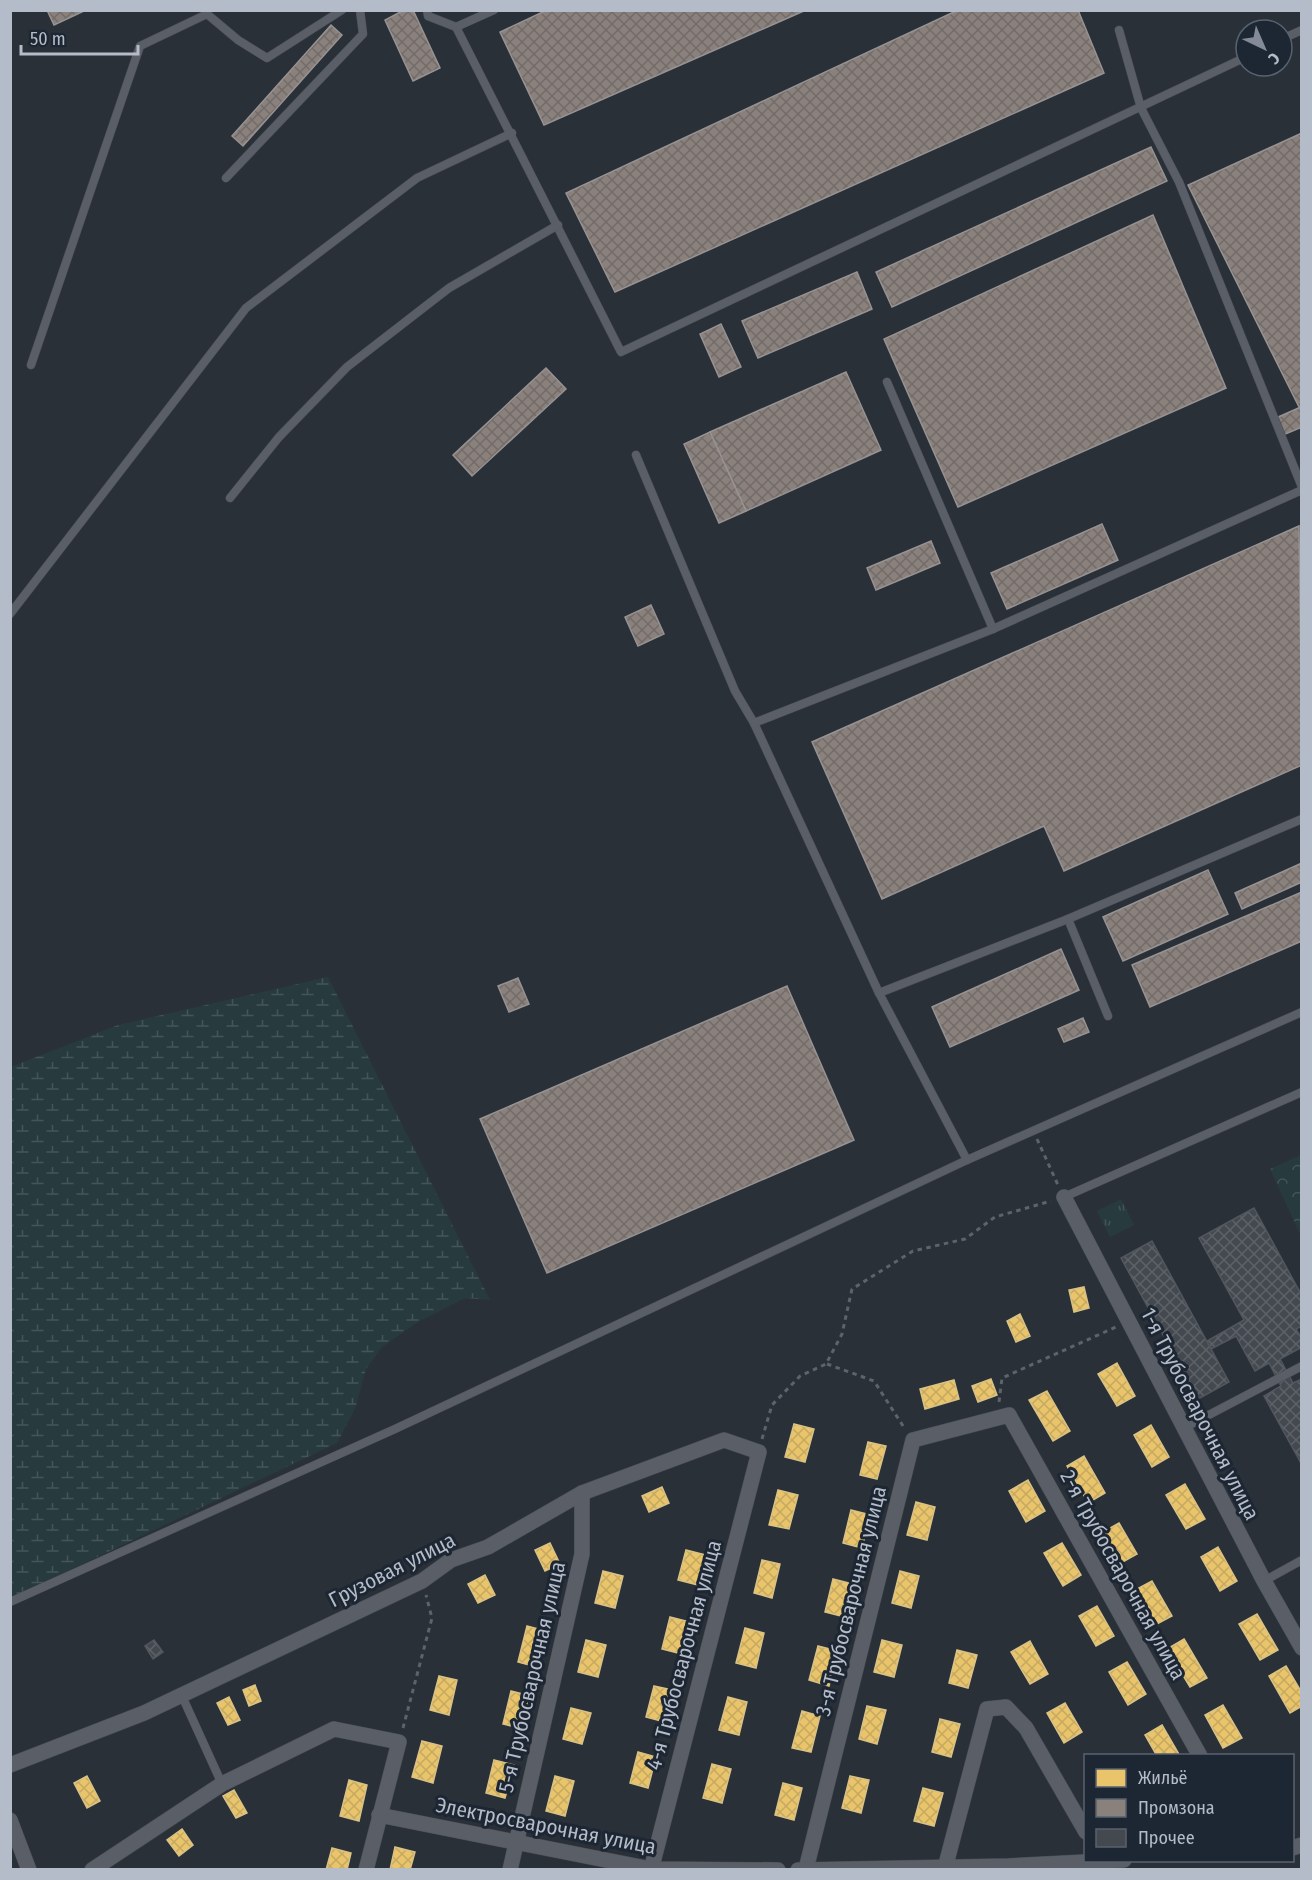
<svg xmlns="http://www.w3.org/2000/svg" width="1312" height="1880" viewBox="0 0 1312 1880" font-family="'Fira Sans Condensed',sans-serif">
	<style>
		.forest { fill: url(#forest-crowns) }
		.wetland { fill: url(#wetland-marsh) }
		.park { fill: url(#park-tufts) }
		.homes { fill: url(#homes-cross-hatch); stroke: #d9c286; stroke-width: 1.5 }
		.industry { fill: url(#industry-cross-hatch); stroke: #979393; stroke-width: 1.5 }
		.building { fill: url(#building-cross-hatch); stroke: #52575f; stroke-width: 1.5 }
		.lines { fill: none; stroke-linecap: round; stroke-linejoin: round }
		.service-casing { stroke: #484c53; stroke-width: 9 }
		.minor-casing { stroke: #484c53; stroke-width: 16 }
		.path { stroke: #5d636a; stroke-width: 3; stroke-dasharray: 4.5 4.5; stroke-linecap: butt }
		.service { stroke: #5a5e66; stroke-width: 8 }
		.minor { stroke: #5a5e66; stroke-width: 15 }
		.labels { text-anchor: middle; stroke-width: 6; stroke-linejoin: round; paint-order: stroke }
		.street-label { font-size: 21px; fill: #b4bcc9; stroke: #1d2633 }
	</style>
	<defs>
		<pattern id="forest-crowns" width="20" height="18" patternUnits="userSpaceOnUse" patternTransform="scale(1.5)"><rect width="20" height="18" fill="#273a3e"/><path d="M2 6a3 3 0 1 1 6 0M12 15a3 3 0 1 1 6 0" fill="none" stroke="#445559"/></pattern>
		<pattern id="wetland-marsh" width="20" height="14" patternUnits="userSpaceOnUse" patternTransform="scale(1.5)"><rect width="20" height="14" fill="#273a3e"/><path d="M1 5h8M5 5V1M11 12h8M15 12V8" fill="none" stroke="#445559"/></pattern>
		<pattern id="park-tufts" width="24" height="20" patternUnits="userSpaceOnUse" patternTransform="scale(1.5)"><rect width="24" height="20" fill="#273a3e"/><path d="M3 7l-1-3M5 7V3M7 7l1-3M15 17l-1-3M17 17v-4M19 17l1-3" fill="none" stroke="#445559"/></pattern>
		<pattern id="homes-cross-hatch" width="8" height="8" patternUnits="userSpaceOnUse" patternTransform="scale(1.5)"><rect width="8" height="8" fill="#e9c46a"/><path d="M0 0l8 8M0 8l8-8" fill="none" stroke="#c5a861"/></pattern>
		<pattern id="industry-cross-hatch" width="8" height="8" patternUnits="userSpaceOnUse" patternTransform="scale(1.5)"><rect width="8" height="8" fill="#8a817c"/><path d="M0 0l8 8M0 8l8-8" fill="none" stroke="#716b69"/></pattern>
		<pattern id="building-cross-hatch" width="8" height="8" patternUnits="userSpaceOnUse" patternTransform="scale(1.5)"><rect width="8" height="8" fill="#444950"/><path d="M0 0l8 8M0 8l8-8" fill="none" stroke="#5d6168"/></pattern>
	</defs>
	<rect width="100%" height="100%" fill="#2a3038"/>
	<!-- forest -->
	<polygon class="forest" points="1301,1155 1301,1236 1270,1169"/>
	<!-- wetland -->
	<polygon class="wetland" points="328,977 490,1300 465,1298 418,1322 382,1347 366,1369 355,1409 337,1443 11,1598 11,1067 118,1025"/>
	<!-- park -->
	<polygon class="park" points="1121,1199 1134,1225 1110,1237 1097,1211"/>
	<!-- homes -->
	<g class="homes">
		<polygon points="1084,1287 1089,1308 1074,1312 1069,1290"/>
		<polygon points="1020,1314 1030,1336 1016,1342 1007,1321"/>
		<polygon points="1117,1363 1135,1396 1117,1406 1098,1374"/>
		<polygon points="991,1379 997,1395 978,1402 972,1386"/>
		<polygon points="954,1380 959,1399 925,1409 920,1389"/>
		<polygon points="1047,1391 1070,1431 1053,1441 1029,1400"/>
		<polygon points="794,1424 814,1429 805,1462 785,1457"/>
		<polygon points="1151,1425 1169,1457 1152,1467 1134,1435"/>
		<polygon points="868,1442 886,1446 877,1479 860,1475"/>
		<polygon points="1084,1456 1105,1493 1088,1503 1067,1466"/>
		<polygon points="1028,1480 1045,1511 1026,1522 1009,1491"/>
		<polygon points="1185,1484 1205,1519 1186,1529 1166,1495"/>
		<polygon points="662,1487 669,1503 649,1512 642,1496"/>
		<polygon points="778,1490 798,1495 789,1529 769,1525"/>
		<polygon points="916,1502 935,1507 927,1540 907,1535"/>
		<polygon points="851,1510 871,1515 862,1548 843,1543"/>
		<polygon points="1119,1523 1137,1554 1121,1563 1103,1532"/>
		<polygon points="550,1543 560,1564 545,1571 535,1550"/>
		<polygon points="1062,1543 1081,1575 1063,1586 1044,1553"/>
		<polygon points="1218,1547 1237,1581 1220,1591 1201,1557"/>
		<polygon points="686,1550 706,1555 698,1585 678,1580"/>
		<polygon points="762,1560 780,1564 772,1598 754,1593"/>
		<polygon points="603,1571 623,1576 615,1608 595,1603"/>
		<polygon points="900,1571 919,1576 911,1608 892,1603"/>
		<polygon points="485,1575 495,1595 478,1603 468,1584"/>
		<polygon points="833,1579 853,1584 845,1617 825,1612"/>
		<polygon points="1152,1581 1172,1616 1155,1625 1135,1590"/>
		<polygon points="1097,1606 1114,1636 1096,1646 1079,1616"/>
		<polygon points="1257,1614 1278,1650 1260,1660 1239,1624"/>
		<polygon points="670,1617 690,1622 682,1654 662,1649"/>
		<polygon points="527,1626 546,1631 537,1667 518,1662"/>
		<polygon points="745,1628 764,1633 756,1668 736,1663"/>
		<polygon points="1184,1639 1207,1678 1190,1687 1167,1649"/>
		<polygon points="586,1640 606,1645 598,1677 578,1672"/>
		<polygon points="882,1640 902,1645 894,1677 874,1672"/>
		<polygon points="1030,1641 1048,1674 1030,1684 1011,1652"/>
		<polygon points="818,1646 838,1651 829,1686 809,1680"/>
		<polygon points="957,1650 977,1655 968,1688 949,1683"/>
		<polygon points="1127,1662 1146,1694 1128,1705 1109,1672"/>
		<polygon points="1286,1666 1302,1693 1302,1706 1290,1713 1269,1676"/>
		<polygon points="439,1676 457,1680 449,1715 430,1710"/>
		<polygon points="255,1685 261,1701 249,1706 243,1690"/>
		<polygon points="654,1686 673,1690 665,1722 646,1717"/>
		<polygon points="511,1691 531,1696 523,1729 503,1724"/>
		<polygon points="229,1697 240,1720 228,1725 217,1703"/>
		<polygon points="728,1697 747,1702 739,1735 719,1730"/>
		<polygon points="1065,1703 1082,1732 1064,1743 1047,1713"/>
		<polygon points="1223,1705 1242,1738 1223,1748 1205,1715"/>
		<polygon points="867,1706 886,1710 877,1744 859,1739"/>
		<polygon points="571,1708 591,1713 582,1744 563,1739"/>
		<polygon points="802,1711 820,1716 811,1752 792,1748"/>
		<polygon points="940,1719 960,1724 951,1757 932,1752"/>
		<polygon points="1162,1725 1180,1756 1157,1756 1145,1735"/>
		<polygon points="422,1741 442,1746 433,1783 412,1777"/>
		<polygon points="638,1752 656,1757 648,1788 630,1783"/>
		<polygon points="494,1760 514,1765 505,1798 486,1793"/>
		<polygon points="712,1764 731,1769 722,1803 703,1798"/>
		<polygon points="87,1776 100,1801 87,1808 74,1783"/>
		<polygon points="555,1776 574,1781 565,1816 546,1811"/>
		<polygon points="850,1776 869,1780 861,1813 842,1808"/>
		<polygon points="349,1780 367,1785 359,1821 340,1816"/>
		<polygon points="783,1783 802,1788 794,1820 775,1815"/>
		<polygon points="923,1788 943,1793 934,1826 914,1821"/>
		<polygon points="234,1790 247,1813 236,1818 223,1796"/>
		<polygon points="182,1829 193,1845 179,1856 167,1840"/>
		<polygon points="395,1847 415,1852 410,1870 390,1870"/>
		<polygon points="332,1848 351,1853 347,1870 326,1870"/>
	</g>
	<!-- industry -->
	<g class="industry">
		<polygon points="47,10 86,10 54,25"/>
		<polygon points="404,10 413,10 440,68 413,81 385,20"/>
		<polygon points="547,10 806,10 544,125 500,32"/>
		<polygon points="958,10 1078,10 1104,73 615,292 566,193"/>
		<polygon points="331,25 342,35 243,146 232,136"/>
		<polygon points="1302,133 1302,413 1188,185"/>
		<polygon points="1151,147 1167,181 892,307 876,272"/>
		<polygon points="1153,215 1226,388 958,507 884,339"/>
		<polygon points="857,272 872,309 758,358 742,321"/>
		<polygon points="721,324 741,367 719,377 700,334"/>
		<polygon points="546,368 566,389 472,476 453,455"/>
		<polygon points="846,372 881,450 746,511 710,432"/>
		<polygon points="1301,407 1302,427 1283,435 1276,418"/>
		<polygon points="710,432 746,511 719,523 684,444"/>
		<polygon points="1102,524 1118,560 1007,609 991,573"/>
		<polygon points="1299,526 1302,765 1064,871 1044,826 882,899 812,742"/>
		<polygon points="931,541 940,563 876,590 867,568"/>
		<polygon points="651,605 664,634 638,646 625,617"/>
		<polygon points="1302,863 1302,882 1242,909 1235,893"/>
		<polygon points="1208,870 1228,914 1123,961 1103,917"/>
		<polygon points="1302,892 1302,941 1150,1007 1132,965"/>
		<polygon points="1061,949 1079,990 950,1047 932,1007"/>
		<polygon points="518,978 529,1004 509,1012 498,986"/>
		<polygon points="787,986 854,1140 547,1273 480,1119"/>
		<polygon points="1083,1018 1089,1032 1064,1042 1058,1029"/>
	</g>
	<!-- building -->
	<g class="building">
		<polygon points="1254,1208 1302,1296 1302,1326 1296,1329 1302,1339 1302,1347 1280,1359 1293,1383 1302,1379 1302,1465 1264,1396 1281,1386 1269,1363 1255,1371 1236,1336 1211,1349 1207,1341 1244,1320 1199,1238"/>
		<polygon points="1152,1241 1229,1382 1198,1399 1121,1258"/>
		<polygon points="154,1640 163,1652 153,1659 145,1646"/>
	</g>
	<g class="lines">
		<defs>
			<g id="service">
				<polyline points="427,10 428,16 456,27 621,352 1246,57"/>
				<polyline points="456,27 494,10"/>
				<polyline points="1119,30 1141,108 1179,182 1302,487"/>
				<polyline points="1282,39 1302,30"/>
				<polyline points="226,178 363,34 360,10"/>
				<polyline points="31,365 140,46 207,14 238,40 267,58 342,10"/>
				<polyline points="887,382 993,629"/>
				<polyline points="636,455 735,691 754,723 879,993 967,1160"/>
				<polyline points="230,498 279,437 347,367 449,288 558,225"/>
				<polyline points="10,614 246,308 417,178 512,133"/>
				<polyline points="754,723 993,629 1302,490"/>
				<polyline points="1068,919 1108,1016"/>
				<polyline points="879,993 1068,919 1302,819"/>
				<polyline points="1064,1197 1302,1092"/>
				<polyline points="1184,1428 1302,1366"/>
				<polyline points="1264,1581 1302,1560"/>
				<polyline points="10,1602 395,1429 967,1160 1302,1012"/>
				<polyline points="182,1696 222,1784"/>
			</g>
			<g id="minor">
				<polyline points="1064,1197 1264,1581 1302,1648"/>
				<polyline points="10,1765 144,1713 422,1581 451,1560 488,1547 582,1493 724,1440 759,1452 651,1870"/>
				<polyline points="379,1815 651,1869 778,1870"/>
				<polyline points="10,1820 29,1870"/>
				<polyline points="1292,1848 1302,1845"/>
				<polyline points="945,1868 987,1709 1006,1707 1026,1728 1086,1832"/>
				<polyline points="806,1869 913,1440 1009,1415 1200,1756"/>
				<polyline points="92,1870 222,1784 334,1729 399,1742 366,1870"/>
				<polyline points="510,1870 582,1554 582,1493"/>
				<polyline points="798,1870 1008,1866 1124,1860"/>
			</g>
		</defs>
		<!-- service casing -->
		<use href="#service" class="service-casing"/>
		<!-- minor casing -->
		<use href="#minor" class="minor-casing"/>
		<!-- path -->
		<g class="path">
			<polyline points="1037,1139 1058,1185"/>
			<polyline points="827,1364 874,1381 905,1429"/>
			<polyline points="999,1402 1002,1378 1116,1327"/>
			<polyline points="762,1439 772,1405 800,1376 826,1364 842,1334 852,1289 913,1251 965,1239 995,1217 1051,1201"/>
			<polyline points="403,1728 432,1618 426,1595"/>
		</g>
		<!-- service -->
		<use href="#service" class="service"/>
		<!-- minor -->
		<use href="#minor" class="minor"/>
	</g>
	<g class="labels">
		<!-- street labels -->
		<g class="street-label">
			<text transform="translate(1200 1414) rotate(63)" y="7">1-я Трубосварочная улица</text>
			<text transform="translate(392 1570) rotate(-27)" y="7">Грузовая улица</text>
			<text transform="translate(1123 1575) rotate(61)" y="7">2-я Трубосварочная улица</text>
			<text transform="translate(851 1601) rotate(-76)" y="7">3-я Трубосварочная улица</text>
			<text transform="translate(684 1655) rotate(-75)" y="7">4-я Трубосварочная улица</text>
			<text transform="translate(532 1677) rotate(-77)" y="7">5-я Трубосварочная улица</text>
			<text transform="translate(546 1826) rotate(11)" y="7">Электросварочная улица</text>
		</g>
	</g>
	<!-- border -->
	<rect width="1312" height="1880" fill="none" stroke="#b4bcc9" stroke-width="24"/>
	<!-- legend -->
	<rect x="1084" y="1754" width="210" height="108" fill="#1d2633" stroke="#59626f" stroke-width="1.5"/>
	<rect x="1096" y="1769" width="30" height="18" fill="#e9c46a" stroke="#59626f" stroke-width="1.5"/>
	<text x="1138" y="1784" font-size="18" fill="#b4bcc9">Жильё</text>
	<rect x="1096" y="1799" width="30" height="18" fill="#8a817c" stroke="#59626f" stroke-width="1.5"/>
	<text x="1138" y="1814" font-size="18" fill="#b4bcc9">Промзона</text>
	<rect x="1096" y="1829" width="30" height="18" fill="#444950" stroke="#59626f" stroke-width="1.5"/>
	<text x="1138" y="1844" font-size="18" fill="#b4bcc9">Прочее</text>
	<!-- north arrow -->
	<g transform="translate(1264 48) rotate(136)"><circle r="28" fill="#1d2633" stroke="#59626f" stroke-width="1.5"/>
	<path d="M0-4.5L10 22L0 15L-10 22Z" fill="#848b96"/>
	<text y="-9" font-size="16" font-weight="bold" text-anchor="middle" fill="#b4bcc9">С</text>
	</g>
	<!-- scale -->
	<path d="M21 45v9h117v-9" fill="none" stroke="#b4bcc9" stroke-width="3"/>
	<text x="30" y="45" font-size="18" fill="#b4bcc9" stroke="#1d2633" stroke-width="4.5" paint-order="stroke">50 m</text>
</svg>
